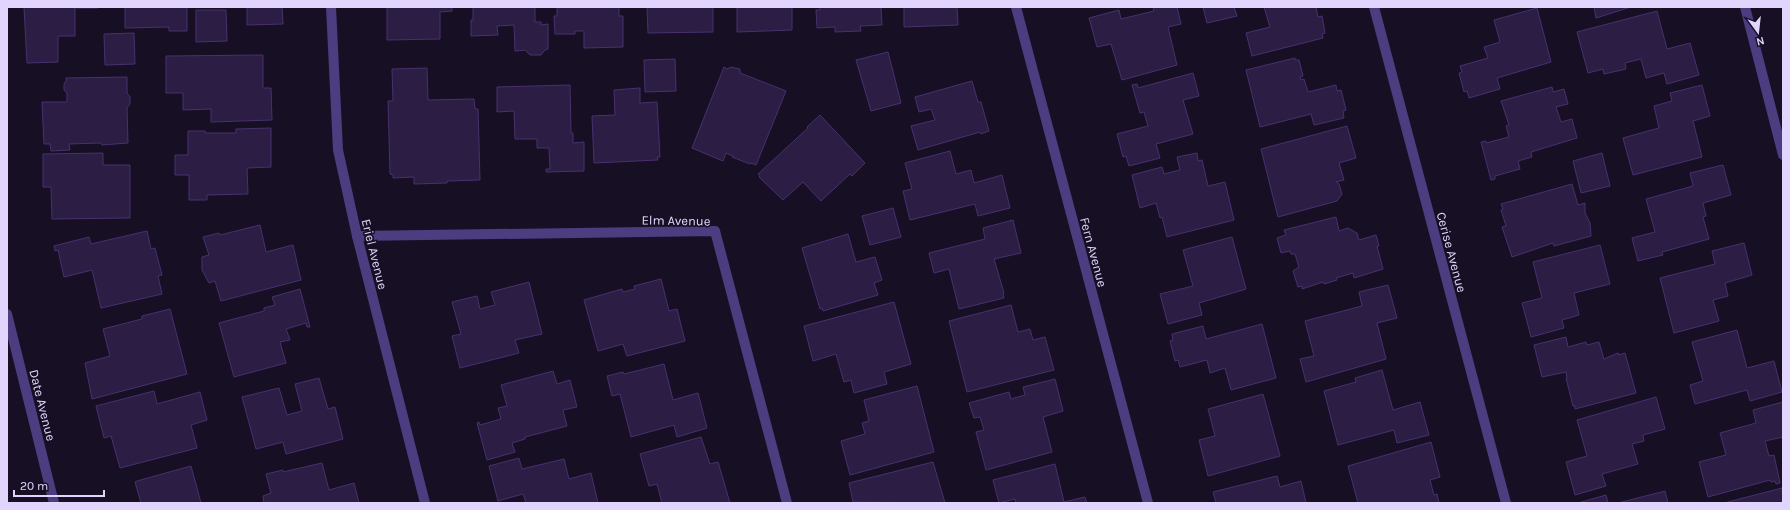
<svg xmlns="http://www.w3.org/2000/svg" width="1790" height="510" viewBox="0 0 1790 510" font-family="Karla,sans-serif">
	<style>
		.building { fill: #2c1d44; stroke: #48306f }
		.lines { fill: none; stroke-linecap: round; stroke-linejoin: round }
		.minor { stroke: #4c3d81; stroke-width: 10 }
		.labels { text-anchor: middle; stroke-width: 3.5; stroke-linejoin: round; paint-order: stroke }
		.street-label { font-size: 13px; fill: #e1d5fd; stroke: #171024 }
	</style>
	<rect width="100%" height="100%" fill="#171024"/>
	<!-- building -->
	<g class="building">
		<polygon points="24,7 98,7 98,8 75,8 75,36 58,36 58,62 27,63"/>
		<polygon points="125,7 187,7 187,31 169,31 169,27 125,28"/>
		<polygon points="247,7 282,7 283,24 247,25"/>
		<polygon points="387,7 452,7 452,11 440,12 440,39 387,40"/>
		<polygon points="473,7 535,7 535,22 541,22 541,25 548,24 548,49 545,50 541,55 530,55 525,50 515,51 514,25 497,26 498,35 471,36 471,20 473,20"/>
		<polygon points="557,7 619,7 619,16 623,16 623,47 584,48 584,31 575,31 575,34 555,34 554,16 557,16"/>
		<polygon points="647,7 713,7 713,32 648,33"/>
		<polygon points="737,7 792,7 792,30 737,32"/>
		<polygon points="820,7 881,7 882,25 860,26 861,31 835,32 835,27 817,28 816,10 820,10"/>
		<polygon points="904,7 957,7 958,25 904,27"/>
		<polygon points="1153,7 1177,7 1181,24 1168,27 1177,65 1122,80 1111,44 1097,47 1089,18 1119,10 1121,19 1154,11"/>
		<polygon points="1203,7 1234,7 1237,16 1207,23"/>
		<polygon points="1264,7 1316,7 1318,17 1322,16 1325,33 1322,34 1323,38 1252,56 1246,33 1270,27"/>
		<polygon points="1594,7 1631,7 1596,18"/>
		<polygon points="1537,8 1551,62 1497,78 1500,89 1469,98 1467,91 1464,92 1459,73 1462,72 1460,66 1488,58 1484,47 1500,42 1494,20"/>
		<polygon points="196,10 226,10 227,41 196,42"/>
		<polygon points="1657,11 1667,49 1690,43 1699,75 1667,84 1664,73 1646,78 1641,59 1625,63 1626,69 1604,74 1603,69 1588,73 1577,32"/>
		<polygon points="134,33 135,64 105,65 104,34"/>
		<polygon points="888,52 901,103 871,111 856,60"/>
		<polygon points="263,55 263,88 271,88 272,120 211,122 211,109 183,110 183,93 166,93 166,56"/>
		<polygon points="1295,58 1295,60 1299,60 1303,76 1300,77 1301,80 1304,79 1308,92 1336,85 1337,91 1341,90 1346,110 1343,111 1344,118 1314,125 1311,114 1260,127 1246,70"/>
		<polygon points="675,59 676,91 645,92 644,60"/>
		<polygon points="724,67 727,69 731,67 740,69 740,73 786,91 756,165 751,163 750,164 732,157 733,156 726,153 723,161 692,148"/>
		<polygon points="427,68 428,100 474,99 475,109 478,109 480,180 447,181 447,183 414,184 414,177 393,178 393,175 390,174 388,101 393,101 392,69"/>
		<polygon points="1193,73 1199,96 1183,100 1193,134 1156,144 1160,158 1129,166 1126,156 1123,157 1117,134 1148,126 1144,112 1140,113 1132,85 1137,84 1138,88"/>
		<polygon points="127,77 127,93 130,97 130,104 127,108 128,143 102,145 100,143 69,144 70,150 51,151 50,144 44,144 42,102 67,102 67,93 64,90 64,84 66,81 66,78"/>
		<polygon points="972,81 978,102 981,102 989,131 981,134 980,132 918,150 911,126 935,120 931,109 919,112 915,97"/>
		<polygon points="570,85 571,133 573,133 573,143 584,142 584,171 546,172 546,169 550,169 549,148 537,148 537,139 515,139 514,111 497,112 497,87"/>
		<polygon points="1702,85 1710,116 1693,121 1702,157 1633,175 1623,138 1659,128 1654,106 1672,101 1670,93"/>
		<polygon points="1552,87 1553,92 1564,89 1568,104 1556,107 1561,122 1572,119 1577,138 1531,152 1532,157 1518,161 1520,169 1495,176 1495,179 1491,180 1481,142 1486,141 1486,143 1509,137 1506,126 1509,125 1501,101"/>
		<polygon points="640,88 640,103 657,102 660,157 657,157 658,160 594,163 592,116 615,115 614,90"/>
		<polygon points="820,115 865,163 852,176 850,174 821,201 803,182 783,200 759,177 760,176 758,174 808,128 807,127"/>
		<polygon points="1347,126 1356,158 1339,163 1344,180 1336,182 1339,184 1342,194 1337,201 1278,217 1261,149"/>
		<polygon points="271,128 271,167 247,168 248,194 207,195 207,200 189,200 189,175 175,175 175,155 188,155 188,131 205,131 205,133 236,133 236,129"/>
		<polygon points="950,151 956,174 971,170 974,183 1002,175 1010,208 978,216 975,204 910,220 903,191 912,189 905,163"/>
		<polygon points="103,153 103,165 130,165 130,218 52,219 51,187 43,187 43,154"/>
		<polygon points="1197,153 1198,161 1202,160 1208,186 1225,182 1234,220 1167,237 1162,217 1160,218 1156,203 1140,208 1132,175 1162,167 1164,174 1180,170 1177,157"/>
		<polygon points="1602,153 1610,186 1581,193 1573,161"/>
		<polygon points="1723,165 1731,195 1703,203 1706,216 1703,217 1709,239 1662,252 1663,255 1638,261 1632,238 1655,232 1646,199 1693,186 1690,173"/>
		<polygon points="1572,184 1578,205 1585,203 1585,213 1590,223 1591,236 1554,246 1553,243 1512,257 1502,227 1506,226 1501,210 1503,209 1501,204"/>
		<polygon points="893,208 901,237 870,245 862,216"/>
		<polygon points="1336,217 1339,231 1348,228 1357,233 1359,240 1376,235 1379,246 1377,246 1383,269 1354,278 1353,273 1336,278 1337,280 1324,284 1323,282 1302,289 1302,286 1298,287 1293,271 1299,267 1295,254 1291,254 1290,251 1281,253 1277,238 1286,235 1284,230"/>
		<polygon points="1013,220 1021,253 994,259 1004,293 1003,294 1004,298 959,309 949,269 934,273 929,253 985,239 983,228"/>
		<polygon points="260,225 266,252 293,245 301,280 221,301 215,281 209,283 202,270 202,257 209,255 203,237 219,233 220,235"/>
		<polygon points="147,231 151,249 155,248 162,275 158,276 162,294 101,308 92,270 64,277 58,250 55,251 54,246 89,237 91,244"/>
		<polygon points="848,234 856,262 875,257 882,280 874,283 878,295 823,311 822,308 820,309 802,248"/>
		<polygon points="1232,237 1246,289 1199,303 1202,315 1168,324 1160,294 1193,286 1183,250"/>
		<polygon points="1744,243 1752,275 1725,283 1728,296 1713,300 1719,321 1674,333 1660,278 1715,264 1712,251"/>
		<polygon points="1600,245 1610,284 1574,293 1579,315 1562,320 1564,328 1531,337 1522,303 1542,298 1533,262"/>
		<polygon points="661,279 669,311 677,309 685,341 627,356 623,344 598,351 584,300 622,289 623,292 635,289 634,286"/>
		<polygon points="529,282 542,334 515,340 519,353 460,368 452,336 461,334 452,302 477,296 480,309 495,305 491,292"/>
		<polygon points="1388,285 1397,318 1377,323 1386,359 1306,382 1300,359 1314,356 1305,321 1362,306 1359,292"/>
		<polygon points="300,289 310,327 307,327 306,323 286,329 290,340 280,342 286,363 234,377 219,323 264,311 264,308 275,305 272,297"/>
		<polygon points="894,302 911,364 884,372 887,384 854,393 851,380 844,382 836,354 813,361 804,326"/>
		<polygon points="1011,305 1018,332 1030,329 1033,340 1045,337 1054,370 967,392 949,321"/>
		<polygon points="170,309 187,374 92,399 85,363 110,356 103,329 142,319 142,316"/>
		<polygon points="1262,324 1276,378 1231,390 1225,368 1210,373 1207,360 1180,367 1178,360 1175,361 1170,341 1173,340 1172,334 1203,326 1206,339"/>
		<polygon points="1737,330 1747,368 1774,361 1782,392 1750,401 1747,390 1695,404 1690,385 1703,381 1692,342"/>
		<polygon points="1566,337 1568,347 1586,342 1587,345 1599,342 1604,359 1618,353 1619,355 1625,353 1636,393 1575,409 1575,406 1573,406 1566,378 1567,378 1566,372 1542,377 1534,345"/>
		<polygon points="664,364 673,400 698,393 707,428 677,437 674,425 631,437 620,394 612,396 607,376 623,372 624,374"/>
		<polygon points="1382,370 1393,410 1420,402 1429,435 1397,443 1394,430 1338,445 1324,391 1356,382 1355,378"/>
		<polygon points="553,371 557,384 570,380 577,407 563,410 567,426 525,437 525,439 512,443 515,452 487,460 477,423 479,422 480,425 501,419 498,408 507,406 501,385"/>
		<polygon points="319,378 328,409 335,407 343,439 286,454 283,442 256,449 242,397 279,388 287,415 302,411 295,384"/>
		<polygon points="1055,379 1063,411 1043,417 1052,452 986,470 976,432 984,430 980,417 974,418 969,403 1009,392 1011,399 1025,395 1023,387"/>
		<polygon points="917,386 934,452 850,475 841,441 865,434 862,423 869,421 864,400"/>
		<polygon points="154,391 157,404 200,392 207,420 191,425 197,448 120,468 111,436 104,438 96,406"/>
		<polygon points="1263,394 1280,456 1208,476 1199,440 1215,436 1208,409"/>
		<polygon points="1656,397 1665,429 1643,435 1644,441 1632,444 1638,464 1602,474 1606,486 1575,495 1566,462 1587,456 1577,420"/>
		<polygon points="1783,402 1783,437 1765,441 1769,456 1774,455 1780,483 1776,484 1775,481 1771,482 1770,480 1708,497 1699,462 1726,455 1720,433 1756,423 1753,410"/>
		<polygon points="701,437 710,464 718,462 730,503 662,503 657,484 649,486 640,454"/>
		<polygon points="1431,442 1440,477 1430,480 1434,495 1437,494 1439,503 1358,503 1348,466"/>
		<polygon points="519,458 522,469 564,459 569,479 591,473 598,503 526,503 523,494 498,501 489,466"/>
		<polygon points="933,462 945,503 853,502 849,483"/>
		<polygon points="322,463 329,490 354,483 359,503 264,503 263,496 271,493 266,474 283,470 283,472"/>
		<polygon points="1055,464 1064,502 1085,497 1087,503 1016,503 1015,499 999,503 993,480"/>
		<polygon points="191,466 201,503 141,503 135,482 137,481"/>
		<polygon points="1277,476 1280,487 1301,481 1306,503 1216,503 1213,492"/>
		<polygon points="1782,488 1783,503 1724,503"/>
		<polygon points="1665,491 1668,503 1618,503"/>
		<polygon points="1606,495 1608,503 1578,503"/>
	</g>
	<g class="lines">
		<!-- minor -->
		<g class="minor">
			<polyline points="331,7 338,150 357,236 425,503"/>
			<polyline points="1016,7 1148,503"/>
			<polyline points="1374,7 1506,503"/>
			<polyline points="1745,7 1783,155"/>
			<polyline points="357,236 715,231 787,503"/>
			<polyline points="7,314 54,503"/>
		</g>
	</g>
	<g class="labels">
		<!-- street labels -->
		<g class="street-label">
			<text transform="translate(676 220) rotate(1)" y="5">Elm Avenue</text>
			<text transform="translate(1094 252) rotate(75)" y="5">Fern Avenue</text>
			<text transform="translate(1452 252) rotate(75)" y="5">Cerise Avenue</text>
			<text transform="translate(375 254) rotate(76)" y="5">Eriel Avenue</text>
			<text transform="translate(43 405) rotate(76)" y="5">Date Avenue</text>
		</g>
	</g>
	<!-- border -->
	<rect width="1790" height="510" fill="none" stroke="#e1d5fd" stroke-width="16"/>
	<!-- north arrow -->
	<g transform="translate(1758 32) rotate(165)" stroke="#171024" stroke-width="3" paint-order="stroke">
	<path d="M0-3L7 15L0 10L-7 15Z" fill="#e1d5fd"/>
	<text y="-6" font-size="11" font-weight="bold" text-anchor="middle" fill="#e1d5fd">N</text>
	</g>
	<!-- scale -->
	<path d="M14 490v6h90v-6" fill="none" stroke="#e1d5fd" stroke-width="2"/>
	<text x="20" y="490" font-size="12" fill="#e1d5fd" stroke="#171024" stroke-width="3" paint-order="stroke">20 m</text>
</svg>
